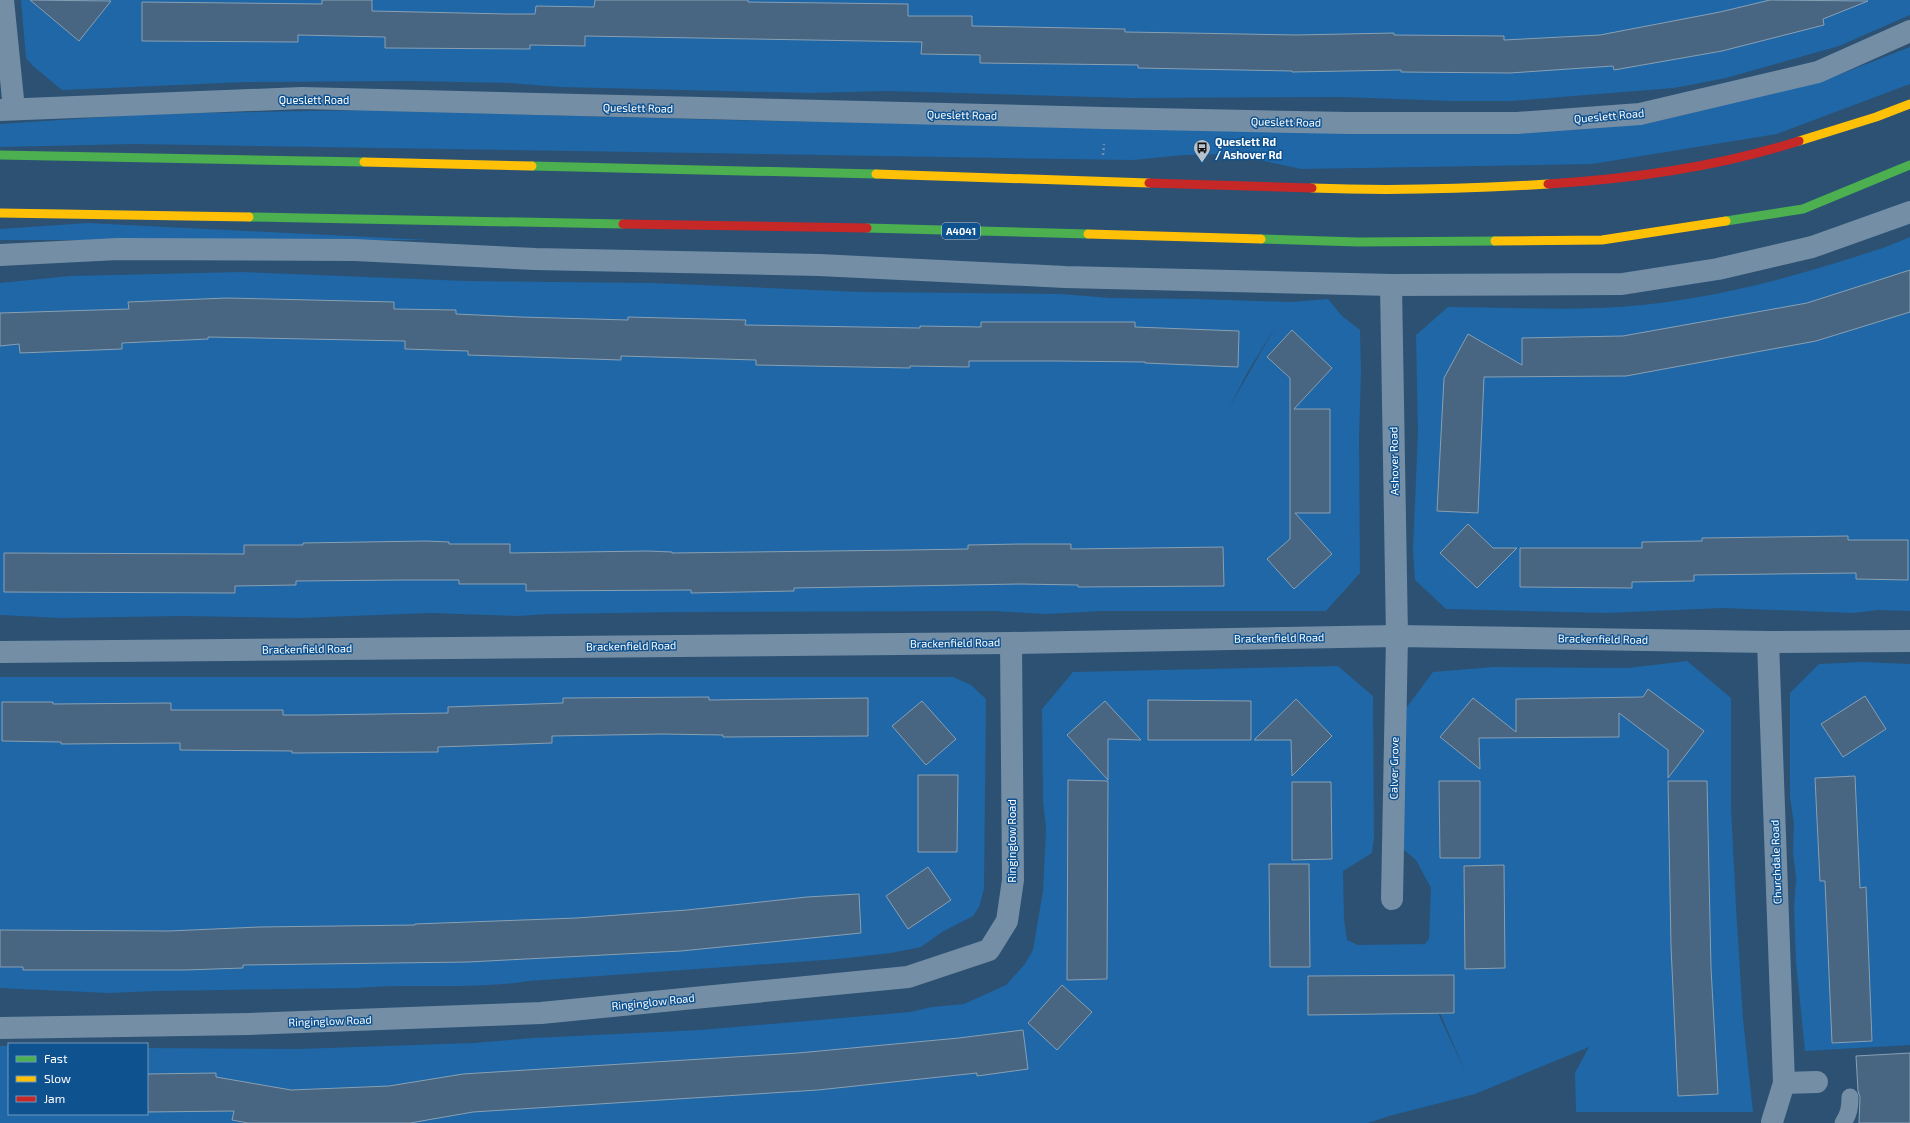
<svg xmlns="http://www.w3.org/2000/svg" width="1910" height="1123" viewBox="0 0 1910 1123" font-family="'Exo 2',sans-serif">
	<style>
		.green { fill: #1f67a6; fill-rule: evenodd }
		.building { fill: #486681; stroke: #88a0b4 }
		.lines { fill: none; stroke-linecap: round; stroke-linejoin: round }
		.path { stroke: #748ea6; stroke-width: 2.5; stroke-dasharray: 2 3; stroke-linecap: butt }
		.lane { stroke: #748ea6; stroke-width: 17 }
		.street { stroke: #748ea6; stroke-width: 22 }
		.fast { stroke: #4caf50; stroke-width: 9 }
		.slow { stroke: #ffc107; stroke-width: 9 }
		.jam { stroke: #c62828; stroke-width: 9 }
		.labels { text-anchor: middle; stroke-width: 3; stroke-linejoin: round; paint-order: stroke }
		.shield { fill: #0f5290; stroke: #b7cbde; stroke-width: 1 }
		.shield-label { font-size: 10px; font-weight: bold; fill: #fff }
		.street-label { font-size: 11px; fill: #fff; stroke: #0f5290 }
		.poi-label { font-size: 11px; font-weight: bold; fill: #fff; stroke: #0f5290; text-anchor: start }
	</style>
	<rect width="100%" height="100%" fill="#2c5173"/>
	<!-- green -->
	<g class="green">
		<polygon points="21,0 1910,0 1910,15 1839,46 1726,78 1674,88 1511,101 1450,101 1344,97 1131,98 887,91 810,93 561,87 508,83 410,81 247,82 62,90 33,66 26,58"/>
		<polygon points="1910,47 1910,84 1777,134 1592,164 1301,169 1232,154 1184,155 1133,160 134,144 0,147 0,124 150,114 367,110 723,120 1110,127 1386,134 1573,130 1650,123 1825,80"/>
		<polygon points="88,223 429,240 0,240 0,229"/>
		<path d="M 1910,237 L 1910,611 L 1878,610 L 1854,613 L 1723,608 L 1607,613 L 1446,609 L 1415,580 L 1413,549 L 1418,433 L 1416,335 L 1448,307 C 1498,307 1549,310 1599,308 C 1681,305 1761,286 1839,262 C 1863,254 1887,248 1910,237 Z"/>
		<path d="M 241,272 L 467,281 L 653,283 L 861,292 L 1060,294 L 1111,298 L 1195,299 L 1291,302 L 1328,299 L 1342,316 L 1360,330 L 1361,373 L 1359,437 L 1360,573 L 1326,611 L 1103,611 L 1046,614 L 993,611 L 684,612 L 551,614 L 518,616 L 429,613 L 301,618 L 181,616 L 60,618 L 0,615 L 0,283 L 70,276 ZM 1277,324 L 1229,408 L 1247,373 Z"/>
		<path d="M 1687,661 L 1731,698 L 1731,808 L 1736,907 L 1743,1019 L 1753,1112 L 1576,1112 L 1575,1073 L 1589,1047 L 1475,1094 L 1389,1116 L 1368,1123 L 0,1123 L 0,1046 L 9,1046 L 9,1114 L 147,1114 L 147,1048 L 298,1049 L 473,1043 L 533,1038 L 700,1030 L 807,1021 L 910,1012 L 932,1007 L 964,1004 L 1006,985 L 1025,964 L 1033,950 L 1043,891 L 1046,828 L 1043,801 L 1042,709 L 1073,672 L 1338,666 L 1373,696 L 1374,838 L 1372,853 L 1343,871 L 1344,919 L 1347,940 L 1358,945 L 1425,944 L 1429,939 L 1431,888 L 1416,860 L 1404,850 L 1402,828 L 1404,711 L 1433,672 L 1493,667 L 1628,668 ZM 1437,1008 L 1438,1008 L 1466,1074 L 1438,1013 Z"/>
		<polygon points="1862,662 1910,664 1910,1045 1805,1051 1796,962 1794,908 1796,879 1793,852 1794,824 1790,797 1790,693 1819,664"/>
		<path d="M 0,677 L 953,677 L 971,685 L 986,699 L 984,889 L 979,907 L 973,916 L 942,932 L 921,947 L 891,953 L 838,959 L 529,981 C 473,990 415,983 358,988 L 157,991 L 108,993 L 0,988 Z"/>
	</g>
	<!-- building -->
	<g class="building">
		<polygon points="30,0 111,1 79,41"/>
		<polygon points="322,0 372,0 372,11 507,14 535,14 536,6 594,7 595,0 748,0 748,2 908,4 908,16 972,16 972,26 1125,29 1125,32 1187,33 1296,35 1394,33 1394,35 1504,36 1504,40 1600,35 1720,12 1770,0 1868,1 1823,19 1824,25 1722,51 1614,70 1613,66 1510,73 1401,72 1401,70 1292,72 1292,71 1138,68 1138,65 980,63 980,55 921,54 922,42 585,36 585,46 530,45 530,49 385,48 385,37 298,35 298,42 142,41 142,2 322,4"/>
		<polygon points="1910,270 1910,312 1816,341 1626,376 1484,377 1478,513 1437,511 1444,378 1468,334 1522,365 1522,338 1623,336 1807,303"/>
		<polygon points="227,298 394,302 394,309 456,310 456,314 521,317 628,320 628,317 746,320 745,325 920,328 920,326 981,327 981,322 1135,322 1135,327 1239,331 1238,367 1145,363 1145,362 1059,361 969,361 969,367 910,366 910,368 756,365 756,360 621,356 621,360 468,355 468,351 405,349 405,341 208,337 208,339 122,343 122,349 20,353 19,344 0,346 0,313 129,309 128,302"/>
		<polygon points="1292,330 1332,368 1294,409 1330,409 1330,513 1295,513 1332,554 1294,589 1267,559 1290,539 1290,378 1267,357"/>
		<polygon points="1468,524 1493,548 1517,548 1477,588 1440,553"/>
		<polygon points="1848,536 1848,540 1908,540 1908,580 1856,579 1856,573 1694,575 1694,581 1632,582 1632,588 1520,587 1520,548 1642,548 1642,542 1702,541 1702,538"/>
		<polygon points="425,541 449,542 449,544 510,544 510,553 648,551 672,552 672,553 907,550 968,549 968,545 1020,544 1071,544 1071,549 1223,547 1224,586 1078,587 1078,585 1020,584 794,588 794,591 691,593 691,590 526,591 526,584 459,584 459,580 402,580 296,581 296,585 235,586 235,593 4,592 4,553 244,554 244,545 303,545 303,543"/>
		<polygon points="1648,689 1704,731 1668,778 1668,750 1619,713 1619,737 1479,738 1480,769 1440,737 1473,698 1516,732 1516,699 1643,697"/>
		<polygon points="1865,696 1886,729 1843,757 1821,724"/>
		<polygon points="709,697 709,700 868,698 868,736 723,737 723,735 662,734 552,736 552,743 438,747 438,752 292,753 292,751 180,750 180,743 61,744 61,742 2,741 2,702 53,702 53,704 171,703 171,710 283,710 283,715 316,715 448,713 448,707 563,703 563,698"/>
		<polygon points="1296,699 1332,736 1292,776 1291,740 1254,740"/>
		<polygon points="1148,700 1251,701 1251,740 1148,740"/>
		<polygon points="922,701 956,739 926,765 892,726"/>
		<polygon points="1105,701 1141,740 1108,739 1108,780 1067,735"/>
		<polygon points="918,775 958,775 957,852 918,852"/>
		<polygon points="1855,776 1860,888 1866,887 1872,1041 1832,1043 1825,881 1820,881 1815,778"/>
		<polygon points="1068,780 1108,781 1107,979 1067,980"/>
		<polygon points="1439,781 1480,781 1480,858 1440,858"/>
		<polygon points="1668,781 1707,781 1711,968 1718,1094 1678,1096 1671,947"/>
		<polygon points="1292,782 1331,782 1332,859 1292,860"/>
		<polygon points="1269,864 1309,864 1310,967 1270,967"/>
		<polygon points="1504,865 1505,968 1465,969 1464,866"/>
		<polygon points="928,867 951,900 908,929 886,896"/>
		<polygon points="859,894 861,933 681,951 468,962 243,965 243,968 185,970 23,970 23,967 0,967 0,930 169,931 259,927 415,925 415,924 577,918 687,910 807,897"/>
		<polygon points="1454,975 1454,1013 1308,1015 1308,976"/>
		<polygon points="1062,985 1092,1012 1057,1050 1028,1023"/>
		<polygon points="1023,1030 1028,1069 977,1076 977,1073 818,1090 473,1112 410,1123 248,1123 232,1120 234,1111 147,1112 147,1074 216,1073 216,1077 291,1090 389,1086 463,1074 798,1053 959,1038"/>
		<polygon points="1910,1053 1910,1123 1859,1123 1860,1097 1858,1091 1856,1056"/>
	</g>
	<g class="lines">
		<!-- path -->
		<polyline class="path" points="1103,155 1104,144"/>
		<!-- lane -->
		<path class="lane" d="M 1843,1123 C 1849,1114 1850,1107 1850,1097"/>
		<!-- street -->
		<g class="street">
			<polyline points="3,0 14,109"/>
			<polyline points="0,110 302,98 1104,118 1348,123 1517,123 1640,114 1818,72 1910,31"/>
			<polyline points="0,255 118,249 355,250 535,259 819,265 1065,277 1391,285 1622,284 1718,269 1812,247 1910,212"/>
			<polyline points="1391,285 1397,636 1392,899"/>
			<polyline points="1768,642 1784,1083 1772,1122"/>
			<polyline points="0,652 1011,643 1397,636 1768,642 1910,641"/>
			<polyline points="0,1028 249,1024 541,1013 908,977 989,950 1007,921 1013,880 1011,643"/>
			<polyline points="1784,1083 1817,1082"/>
		</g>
		<!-- fast -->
		<g class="fast">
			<polyline points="0,155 364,162"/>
			<polyline points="532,166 876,174"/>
			<polyline points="249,217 623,224"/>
			<polyline points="1726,221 1803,209 1910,165"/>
			<polyline points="867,228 1088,234"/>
			<polyline points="1261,239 1358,242 1495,241"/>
		</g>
		<!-- slow -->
		<g class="slow">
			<polyline points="1799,141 1876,117 1910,104"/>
			<polyline points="364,162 532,166"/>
			<polyline points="876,174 1149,183"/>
			<path d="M 1312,188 C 1391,191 1469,189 1548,184"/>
			<polyline points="0,213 249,217"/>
			<polyline points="1088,234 1261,239"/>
			<polyline points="1495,241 1602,240 1726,221"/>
		</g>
		<!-- jam -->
		<g class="jam">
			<polyline points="1149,183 1312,188"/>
			<path d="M 1548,184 C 1632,179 1718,167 1799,141"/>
			<polyline points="623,224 867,228"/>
		</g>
	</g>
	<!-- icons -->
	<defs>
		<symbol id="bus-pin" viewBox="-11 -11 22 30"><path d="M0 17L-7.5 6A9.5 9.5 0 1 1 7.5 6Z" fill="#b5c2ce" stroke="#0f5290"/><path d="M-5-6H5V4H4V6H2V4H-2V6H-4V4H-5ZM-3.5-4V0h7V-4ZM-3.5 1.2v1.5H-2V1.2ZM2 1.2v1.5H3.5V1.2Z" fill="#111"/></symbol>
	</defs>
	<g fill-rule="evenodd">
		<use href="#bus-pin" x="1192" y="138" width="20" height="27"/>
	</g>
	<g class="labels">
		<!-- shield labels -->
		<rect class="shield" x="942" y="223" width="38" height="16" rx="3"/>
		<g class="shield-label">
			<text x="961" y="235">A4041</text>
		</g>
		<!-- street labels -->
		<g class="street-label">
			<text x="314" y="104">Queslett Road</text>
			<text transform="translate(638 108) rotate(1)" y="4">Queslett Road</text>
			<text transform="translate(962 115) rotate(1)" y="4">Queslett Road</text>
			<text transform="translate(1609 116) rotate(-5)" y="4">Queslett Road</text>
			<text transform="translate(1286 122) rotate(1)" y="4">Queslett Road</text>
			<text transform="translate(1394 461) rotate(-91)" y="4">Ashover Road</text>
			<text transform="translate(1279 638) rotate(-1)" y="4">Brackenfield Road</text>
			<text transform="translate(1603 639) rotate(1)" y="4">Brackenfield Road</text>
			<text transform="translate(955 643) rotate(-1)" y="4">Brackenfield Road</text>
			<text transform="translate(631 646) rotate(-1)" y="4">Brackenfield Road</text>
			<text transform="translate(307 649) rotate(-1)" y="4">Brackenfield Road</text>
			<text transform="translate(1394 768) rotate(-89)" y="4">Calver Grove</text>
			<text transform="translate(1012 841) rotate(-90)" y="4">Ringinglow Road</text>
			<text transform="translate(1776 862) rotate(-92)" y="4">Churchdale Road</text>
			<text transform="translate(653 1002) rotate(-6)" y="4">Ringinglow Road</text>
			<text transform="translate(330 1021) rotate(-2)" y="4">Ringinglow Road</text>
		</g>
		<!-- poi labels -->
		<g class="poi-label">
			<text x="1215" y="146">Queslett Rd<tspan x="1215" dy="13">/ Ashover Rd</tspan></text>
		</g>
	</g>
	<!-- legend -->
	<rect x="8" y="1043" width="140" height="72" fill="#0f5290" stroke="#6f97bc"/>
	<rect x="16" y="1056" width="20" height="6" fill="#4caf50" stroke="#6f97bc"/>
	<text x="44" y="1063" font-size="12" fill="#ffffff">Fast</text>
	<rect x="16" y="1076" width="20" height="6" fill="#ffc107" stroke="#6f97bc"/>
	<text x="44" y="1083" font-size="12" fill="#ffffff">Slow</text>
	<rect x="16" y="1096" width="20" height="6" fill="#c62828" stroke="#6f97bc"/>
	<text x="44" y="1103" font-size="12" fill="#ffffff">Jam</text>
</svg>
